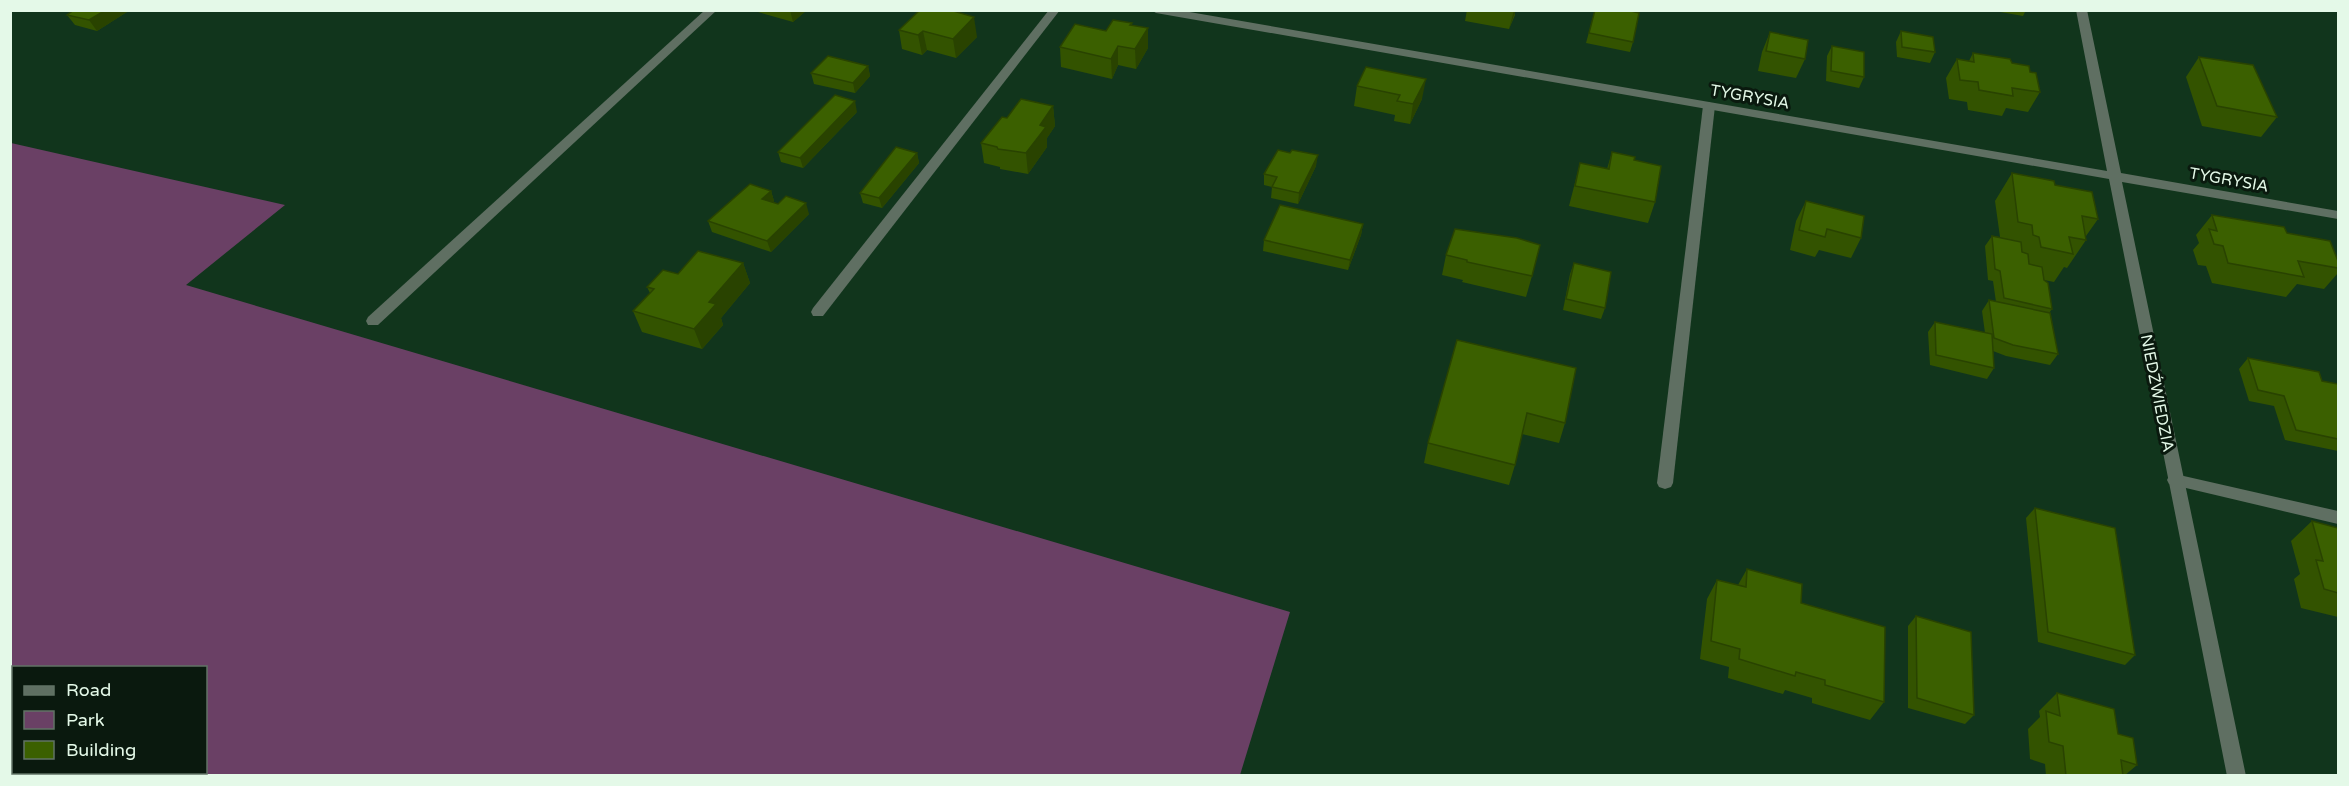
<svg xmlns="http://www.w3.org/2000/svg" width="2349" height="786" viewBox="0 0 2349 786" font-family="'Varela Round',sans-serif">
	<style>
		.green { fill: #6a4065; fill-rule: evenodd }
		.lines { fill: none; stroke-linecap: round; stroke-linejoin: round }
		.service { fill: #5f6f62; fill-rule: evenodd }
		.minor { fill: #5f6f62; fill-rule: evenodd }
		.wall { fill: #335300 }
		.shaded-wall { fill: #294300 }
		.building { fill: #3b6000; stroke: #294300; stroke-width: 1.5 }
		.labels { text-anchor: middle; stroke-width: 6; stroke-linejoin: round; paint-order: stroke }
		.street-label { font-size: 16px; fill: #e4f9e8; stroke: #0a190e }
	</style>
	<rect width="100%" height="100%" fill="#11351c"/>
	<!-- green -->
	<path class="green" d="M 11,143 L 285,205 L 186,285 L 1290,612 L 1240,775 L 11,775 ZM 14,668 L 206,668 L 206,772 L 14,772 Z"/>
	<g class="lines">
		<!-- service -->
		<g class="service">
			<polygon points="1049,10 1060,10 823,316 813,316 811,312 813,308"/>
			<polygon points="1709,102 1715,106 1673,483 1671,487 1665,489 1659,487 1657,483 1703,106"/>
			<polygon points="2175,474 2338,511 2338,524 2169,484 2167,480 2169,476"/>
		</g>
		<!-- minor -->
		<g class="minor">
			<polygon points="705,10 717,10 378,325 368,325 366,321 368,317"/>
			<polygon points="1151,10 1178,10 2107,171 2076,10 2087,10 2121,173 2338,211 2338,219 2122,182 2246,776 2227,776 2109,179 1156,13"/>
		</g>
	</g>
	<!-- wall -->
	<g class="wall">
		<polygon points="74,10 130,10 97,31 75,25 67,15"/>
		<polygon points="758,10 807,10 793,22 758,12"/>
		<polygon points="920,10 977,37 956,58 927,50 922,55 902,49 899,30"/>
		<polygon points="1467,10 1514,10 1515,15 1509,29 1465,21"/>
		<polygon points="1595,10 1633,42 1630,52 1586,43"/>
		<polygon points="1989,10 2026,10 2023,16"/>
		<polygon points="1132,23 1132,25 1148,48 1136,69 1118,65 1112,79 1061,67 1060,47 1106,31"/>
		<polygon points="1901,31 1935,52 1930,63 1897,57 1896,42"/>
		<polygon points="1770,32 1805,59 1796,78 1758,71 1762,52"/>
		<polygon points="1832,46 1864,77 1859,88 1826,81 1827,56"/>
		<polygon points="1973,53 2012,63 2030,72 2040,92 2028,112 2006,108 2002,116 1968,110 1967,102 1949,99 1946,78 1957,59 1969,61"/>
		<polygon points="2199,57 2277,117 2261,137 2202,126 2186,77"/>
		<polygon points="868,66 870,76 855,93 814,84 811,73"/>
		<polygon points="1357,86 1422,99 1410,124 1394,121 1395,115 1354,106"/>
		<polygon points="1053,106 1055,126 1047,138 1047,147 1028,174 1000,169 1000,167 984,163 981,143 1007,118"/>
		<polygon points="857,112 803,168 781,162 778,152"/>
		<polygon points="1612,152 1634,160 1655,202 1648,223 1569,206 1580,163 1607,169"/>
		<polygon points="917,153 919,163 882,208 863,203 860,193"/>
		<polygon points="1316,166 1298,204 1271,198 1272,187 1264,185 1264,174"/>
		<polygon points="2012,173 2055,185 2098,219 2086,236 2086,240 2067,268 2064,267 2054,282 2044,280 2052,309 2049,313 2058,354 2050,365 2006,356 1993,351 1994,368 1987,379 1930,365 1928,332 1935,322 1985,333 1982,311 1989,300 1996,302 1993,281 1988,280 1985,246 1992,236 2000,237 1995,201"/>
		<polygon points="771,191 774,201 773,202 809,214 771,252 712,232 708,221"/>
		<polygon points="1806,201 1861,238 1851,258 1819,250 1815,257 1790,250 1796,221"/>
		<polygon points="2212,215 2287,233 2338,261 2338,273 2324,289 2297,284 2286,297 2212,283 2206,266 2198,265 2193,250 2199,243 2196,235"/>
		<polygon points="1363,224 1361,235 1348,270 1263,251 1264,240"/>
		<polygon points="1455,229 1532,276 1526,297 1462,282 1463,280 1442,275 1446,255"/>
		<polygon points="743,263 750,283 721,318 723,325 702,349 642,332 633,311 650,293 647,287"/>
		<polygon points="1574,263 1605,308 1601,319 1563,310 1570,274"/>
		<polygon points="1457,340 1565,423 1559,443 1522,434 1515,465 1509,485 1424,463 1428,443"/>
		<polygon points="2248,358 2322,381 2338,384 2338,451 2285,440 2274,406 2249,401 2239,369"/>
		<polygon points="2035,508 2135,655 2125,665 2038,642 2026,518"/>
		<polygon points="2312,521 2338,528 2338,617 2301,608 2294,579 2300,574 2291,541"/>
		<polygon points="1747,569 1801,603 1884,702 1870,720 1812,703 1812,698 1785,690 1783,694 1728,678 1729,667 1700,659 1707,599 1717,580 1738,585"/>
		<polygon points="1916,616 1974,715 1965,724 1908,708 1908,626"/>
		<polygon points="2057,693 2118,734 2137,765 2124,776 2046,776 2045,764 2030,759 2028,729 2040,717 2039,711"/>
	</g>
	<!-- shaded-wall -->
	<g class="shaded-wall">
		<polygon points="106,10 130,10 97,31 89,20"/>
		<polygon points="790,10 807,10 793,22"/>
		<polygon points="1514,10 1516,10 1509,29"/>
		<polygon points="974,17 977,37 956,58 953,39"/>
		<polygon points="1148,28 1148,48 1136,69 1135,49"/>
		<polygon points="923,31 927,50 922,55 918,35"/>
		<polygon points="1118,46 1118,65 1112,79 1111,59"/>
		<polygon points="868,66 870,76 855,93 853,83"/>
		<polygon points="1426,79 1422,99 1410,124 1413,104"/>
		<polygon points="855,101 857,112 803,168 800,158"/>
		<polygon points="1053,106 1055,126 1047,138 1047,147 1028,174 1026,153 1040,125"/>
		<polygon points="917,153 919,163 882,208 879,198"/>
		<polygon points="1318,155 1316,166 1298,204 1299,193"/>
		<polygon points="771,191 774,201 766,209 762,199"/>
		<polygon points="806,203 809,214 771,252 767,241"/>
		<polygon points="1363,224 1361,235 1348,270 1350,260"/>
		<polygon points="743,263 750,283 721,318 723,325 702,349 694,329 709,302"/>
	</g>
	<!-- building -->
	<g class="building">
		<polygon points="74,10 106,10 89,20 67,15"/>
		<polygon points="920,10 950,10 974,17 953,39 923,31 918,35 899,30"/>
		<polygon points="1595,10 1627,10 1639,13 1633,42 1589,33"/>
		<polygon points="1113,20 1132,23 1130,25 1148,28 1135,49 1118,46 1111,59 1060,47 1075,24 1106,31"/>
		<polygon points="1901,31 1933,37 1935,52 1902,47"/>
		<polygon points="1770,32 1808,40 1805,59 1766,51"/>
		<polygon points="1832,46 1864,52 1864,77 1831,71"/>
		<polygon points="1973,53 2010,59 2012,63 2029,66 2030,72 2036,73 2040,92 2012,88 2013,96 1979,90 1978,82 1960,80 1957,59 1974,62"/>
		<polygon points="828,56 868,66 853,83 811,73"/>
		<polygon points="2199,57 2253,65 2277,117 2217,106"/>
		<polygon points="1366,67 1426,79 1413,104 1397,101 1400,95 1357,86"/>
		<polygon points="835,95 855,101 800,158 778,152"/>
		<polygon points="1021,99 1053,106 1040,125 1046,127 1026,153 998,149 997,147 981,143 1002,117 1007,118"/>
		<polygon points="896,147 917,153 879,198 860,193"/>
		<polygon points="1278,150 1290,153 1292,150 1318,155 1299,193 1272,187 1277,177 1264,174"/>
		<polygon points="1612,152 1635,157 1634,160 1661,166 1655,202 1575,186 1580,163 1609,169"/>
		<polygon points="2012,173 2054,181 2055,185 2092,192 2098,219 2082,216 2086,240 2069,237 2073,254 2041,247 2039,237 2033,235 2032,225 2018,222"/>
		<polygon points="750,184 771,191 762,199 778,204 786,196 806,203 767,241 708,221"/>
		<polygon points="1806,201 1864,216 1861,238 1827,229 1825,237 1799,230"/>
		<polygon points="1280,205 1363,224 1350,260 1264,240"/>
		<polygon points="2212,215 2284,227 2287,233 2330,241 2338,261 2338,268 2298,261 2304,277 2228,263 2223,246 2214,244 2209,229 2217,231"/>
		<polygon points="1455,229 1517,238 1540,245 1532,276 1467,262 1467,260 1446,255"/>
		<polygon points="1992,236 2021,242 2022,252 2028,254 2029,264 2042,267 2044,280 2048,283 2052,309 2004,298 2000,271 1995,269"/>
		<polygon points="698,251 743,263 709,302 716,304 694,329 633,311 654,289 647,287 663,270 678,274"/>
		<polygon points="1574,263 1611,272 1605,308 1566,299"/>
		<polygon points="1989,300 2050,313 2058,354 2013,345 1994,338"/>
		<polygon points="1935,322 1992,334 1994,368 1936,355"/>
		<polygon points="1457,340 1576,368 1565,423 1527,413 1515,465 1428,443"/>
		<polygon points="2248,358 2319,372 2322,381 2338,384 2338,439 2296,430 2284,396 2258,390"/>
		<polygon points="2035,508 2115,528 2135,655 2048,632"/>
		<polygon points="2312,521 2338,528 2338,593 2324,589 2316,560 2323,561"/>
		<polygon points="1747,569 1802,584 1801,603 1885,627 1884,702 1825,685 1825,680 1796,672 1795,676 1739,659 1740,649 1711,641 1717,580 1746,587"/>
		<polygon points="1916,616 1971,632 1974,715 1917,698"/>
		<polygon points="2057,693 2114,709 2118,734 2133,738 2137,765 2121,760 2123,776 2066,776 2063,746 2049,742 2046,711 2060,716"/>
	</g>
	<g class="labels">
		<!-- street labels -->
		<g class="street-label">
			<text transform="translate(1750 96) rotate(10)" y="6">TYGRYSIA</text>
			<text transform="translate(2229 179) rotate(10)" y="6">TYGRYSIA</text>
			<text transform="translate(2158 393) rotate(79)" y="6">NIEDŹWIEDZIA</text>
		</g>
	</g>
	<!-- border -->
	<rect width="2349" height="786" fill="none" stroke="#e4f9e8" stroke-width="24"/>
	<!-- legend -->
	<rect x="12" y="666" width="195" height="108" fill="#0a190e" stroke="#617365" stroke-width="1.5"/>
	<rect x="24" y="686" width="30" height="9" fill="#5f6f62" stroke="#617365" stroke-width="1.5"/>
	<text x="66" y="696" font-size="18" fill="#e4f9e8">Road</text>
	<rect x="24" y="711" width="30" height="18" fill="#6a4065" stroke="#617365" stroke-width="1.5"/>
	<text x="66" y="726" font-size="18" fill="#e4f9e8">Park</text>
	<rect x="24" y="741" width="30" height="18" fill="#3b6000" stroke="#617365" stroke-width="1.5"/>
	<text x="66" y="756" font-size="18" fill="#e4f9e8">Building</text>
</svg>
